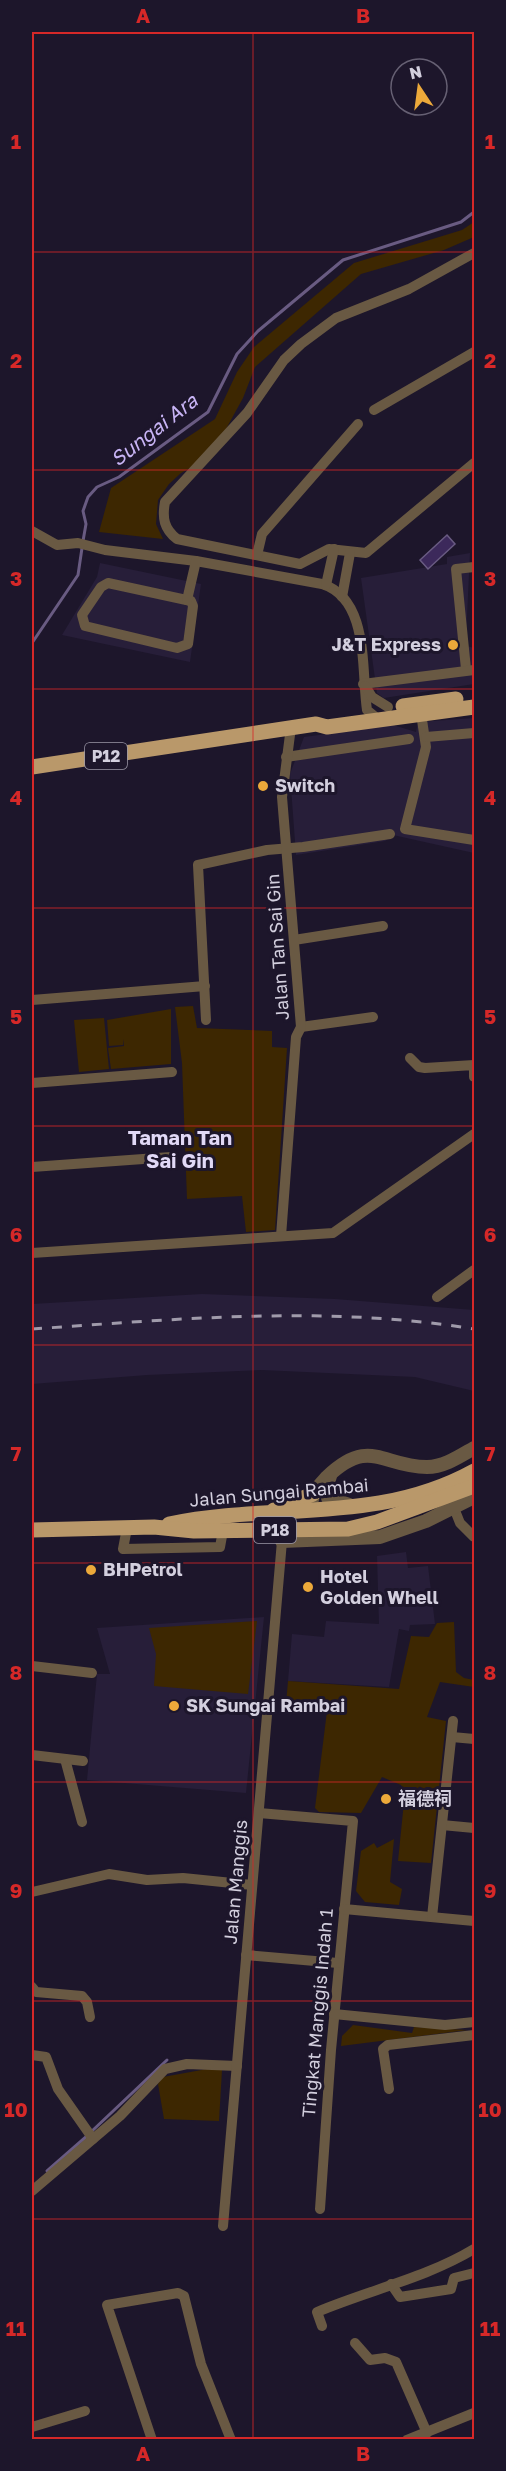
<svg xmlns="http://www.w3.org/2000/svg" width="506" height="2471" viewBox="0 0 506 2471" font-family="'Golos Text','Noto Sans SC',sans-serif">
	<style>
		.built { fill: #271e39 }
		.green { fill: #3d2701 }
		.water { fill: #3c295b; stroke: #695b82; stroke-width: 1.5 }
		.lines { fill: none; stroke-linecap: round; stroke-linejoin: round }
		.stream { stroke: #695b82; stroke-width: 3 }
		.minor { stroke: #695943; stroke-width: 10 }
		.tertiary { stroke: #695943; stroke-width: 14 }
		.primary { stroke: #b9986a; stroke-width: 15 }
		.rail { stroke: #a09bab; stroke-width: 3; stroke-dasharray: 10 10; stroke-linecap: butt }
		.grid { fill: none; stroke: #d62828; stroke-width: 1.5; stroke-opacity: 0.55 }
		.poi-dot { fill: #eca93a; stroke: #1d162b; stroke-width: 2 }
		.labels { text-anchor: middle; stroke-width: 6; stroke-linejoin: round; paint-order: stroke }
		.shield { fill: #1d162b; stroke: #9c98a8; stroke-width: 1.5 }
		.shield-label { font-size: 16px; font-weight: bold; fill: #d3cfde }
		.poi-label { font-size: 18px; font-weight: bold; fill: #d3cfde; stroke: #1d162b; text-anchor: start }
		.street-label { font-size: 18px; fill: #d3cfde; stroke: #1d162b }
		.water-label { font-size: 20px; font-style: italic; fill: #c8b4f5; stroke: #1d162b }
		.neighbourhood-label { font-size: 20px; font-weight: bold; fill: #e1d9f6; stroke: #1d162b }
		.neatline { fill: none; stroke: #d62828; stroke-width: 2 }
		.grid-label { font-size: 20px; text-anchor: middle; font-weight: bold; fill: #d62828 }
	</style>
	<rect width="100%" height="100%" fill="#1d162b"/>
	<!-- built -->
	<g class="built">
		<polygon points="470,553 466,638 467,646 474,648 474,684 384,698 377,693 361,578 447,564 447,557"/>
		<polygon points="100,563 201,584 190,662 62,635 97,577"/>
		<polygon points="474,718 474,853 393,835 385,841 296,855 290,774 304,737 393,725 416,732 418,722"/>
		<polygon points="202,1294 335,1299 474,1310 474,1391 415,1377 262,1370 147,1375 32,1384 32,1304"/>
		<polygon points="406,1552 408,1568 428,1566 435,1624 410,1625 409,1631 399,1629 389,1687 288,1681 292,1634 324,1637 326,1621 379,1624 377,1556"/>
		<polygon points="264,1617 246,1793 87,1780 97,1674 110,1674 97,1628"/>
	</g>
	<!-- green -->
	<g class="green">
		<polygon points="474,222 474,237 444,250 361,274 255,367 243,398 226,429 199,463 181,473 169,484 158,500 156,524 163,539 99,532 111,488 215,419 237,372 254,347 354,263 462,230"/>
		<polygon points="193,1006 197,1028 272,1031 272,1047 287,1048 275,1230 246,1232 242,1196 187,1199 182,1063 175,1007"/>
		<polygon points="171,1009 171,1064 111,1069 108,1048 124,1046 123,1039 123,1045 109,1046 107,1020"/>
		<polygon points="104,1018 109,1069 79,1072 74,1020"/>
		<polygon points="257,1621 248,1694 154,1686 156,1654 149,1628"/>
		<polygon points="454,1622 456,1672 464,1678 474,1680 474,1687 440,1682 427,1717 446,1721 431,1863 398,1861 405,1792 401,1785 382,1777 361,1813 319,1812 315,1808 327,1711 321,1706 286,1704 288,1681 399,1689 411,1636 429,1637 437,1623"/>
		<polygon points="394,1839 390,1882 402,1889 399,1905 365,1902 356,1891 361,1851 374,1843 377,1848"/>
		<polygon points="353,2025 412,2033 414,2027 468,2030 341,2046 342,2036"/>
		<polygon points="207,2069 222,2070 219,2121 164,2119 158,2084 163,2077"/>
	</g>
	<!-- water -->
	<polygon class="water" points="447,535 455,544 428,569 420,560"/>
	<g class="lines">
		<!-- stream -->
		<g class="stream">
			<polyline points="83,541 86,524 83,511 88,497 97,487 119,477 208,412 237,354 258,331 343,260 461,222 474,212"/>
			<polyline points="32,643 78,575 82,548"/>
			<polyline points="92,2131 167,2060"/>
			<polyline points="47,2171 87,2136"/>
		</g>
		<!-- minor -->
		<g class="minor">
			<path d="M 474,253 L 409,289 L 336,318 L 301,344 L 284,360 L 247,413 L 165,502 C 162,518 164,529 177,539 L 300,564 L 329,549 L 366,553 L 474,463"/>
			<polyline points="374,410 474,352"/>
			<path d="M 32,531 L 57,545 L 78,543 L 105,550 L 196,561 L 322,584 C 370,599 361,671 367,710 L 378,719"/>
			<polyline points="257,555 262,534 358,424"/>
			<polygon points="108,583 191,601 193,606 188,644 177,648 85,626 82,615 101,587"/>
			<polyline points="326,585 334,549"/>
			<polyline points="342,597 350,553"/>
			<polyline points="187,600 196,561"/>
			<polyline points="466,669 456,569 474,567"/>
			<polyline points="363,684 474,670"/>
			<polyline points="365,686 372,697 388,707"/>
			<polyline points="421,713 426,747 405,829 474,840"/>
			<polyline points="426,737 474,733"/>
			<polyline points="286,757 409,739"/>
			<polyline points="294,940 383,926"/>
			<polyline points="32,1000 205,986"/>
			<polyline points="206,1020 198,865 267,850 303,847 390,834"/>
			<polyline points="301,1027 373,1017"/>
			<polyline points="410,1058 419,1067 425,1068 474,1065 474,1077"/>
			<polyline points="32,1083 172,1072"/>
			<polyline points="32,1167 171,1157"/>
			<polyline points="281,1236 296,1037 301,1027 282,797 291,727"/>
			<polyline points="32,1253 333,1233 474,1134"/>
			<polyline points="437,1297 474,1270"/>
			<polyline points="454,1508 460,1523 474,1537"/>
			<polyline points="127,1528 123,1549 220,1547 222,1536"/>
			<polyline points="32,1666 92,1673"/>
			<polyline points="452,1737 474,1739"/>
			<polyline points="32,1755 83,1761"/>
			<polyline points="65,1759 82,1822"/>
			<polyline points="259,1813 353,1821 331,2050 320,2209"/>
			<polyline points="442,1825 474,1828"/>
			<polyline points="32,1892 109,1874 147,1880 183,1878 252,1885"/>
			<polyline points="344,1909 474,1921"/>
			<polyline points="432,1917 453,1721"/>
			<polyline points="246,1955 338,1963"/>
			<polyline points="32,1987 36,1992 82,1996 87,2002 90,2017"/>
			<polyline points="334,2014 445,2025 474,2022"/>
			<polyline points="32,2055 46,2057 58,2089 93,2139"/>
			<polyline points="389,2089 383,2049 388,2045 474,2035"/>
			<polyline points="32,2191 120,2116 165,2069 187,2064 237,2066"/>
			<polyline points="223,2226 282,1541"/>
			<polyline points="391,2284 400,2297 451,2289 454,2278 474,2273"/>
			<path d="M 322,2326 L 317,2312 C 369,2290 426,2278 474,2249"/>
			<polyline points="355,2343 370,2360 385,2358 396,2362 427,2433"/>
			<polyline points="32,2427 85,2411"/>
			<polyline points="152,2440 107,2305 178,2293 184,2296 201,2364 231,2440"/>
			<polyline points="407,2440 474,2413"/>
		</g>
		<!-- tertiary -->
		<g class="tertiary">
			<polyline points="330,1476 326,1488 328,1498 349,1505"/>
			<path d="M 311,1504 C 312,1492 319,1486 327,1477 C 370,1436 382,1467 427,1467 C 444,1467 460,1456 474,1448"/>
			<polyline points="282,1541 380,1537 426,1521 474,1497"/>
		</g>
		<!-- primary -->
		<g class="primary">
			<polyline points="403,706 456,699"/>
			<polyline points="32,767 316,724 327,727 474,707"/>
			<polyline points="274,1510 313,1494"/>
			<path d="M 169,1524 C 273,1502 376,1525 474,1471"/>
			<polyline points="32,1530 154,1527 194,1531 348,1529 377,1522 474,1486"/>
		</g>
		<!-- rail -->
		<path class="rail" d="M 32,1329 C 179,1319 327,1305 474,1329"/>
	</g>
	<!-- grid -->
	<path class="grid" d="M 253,32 L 253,2440M 32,252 L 474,252M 32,470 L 474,470M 32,689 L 474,689M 32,908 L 474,908M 32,1126 L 474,1126M 32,1345 L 474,1345M 32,1563 L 474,1563M 32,1782 L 474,1782M 32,2001 L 474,2001M 32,2219 L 474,2219"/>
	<!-- markers -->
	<g class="poi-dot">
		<circle cx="453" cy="645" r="6"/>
		<circle cx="263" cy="786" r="6"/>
		<circle cx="91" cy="1570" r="6"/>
		<circle cx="308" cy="1587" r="6"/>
		<circle cx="174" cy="1706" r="6"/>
		<circle cx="386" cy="1799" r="6"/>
	</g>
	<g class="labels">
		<!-- shield labels -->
		<g class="shield">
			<rect x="85" y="743" width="42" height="26" rx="4.5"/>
			<rect x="254" y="1517" width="42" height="26" rx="4.5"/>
		</g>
		<g class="shield-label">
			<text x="106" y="762">P12</text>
			<text x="275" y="1536">P18</text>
		</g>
		<!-- poi labels -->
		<g class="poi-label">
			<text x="441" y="651" text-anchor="end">J&amp;T Express</text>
			<text x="275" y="792">Switch</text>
			<text x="103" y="1576">BHPetrol</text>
			<text x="320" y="1583">Hotel<tspan x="320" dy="21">Golden Whell</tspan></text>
			<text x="186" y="1712">SK Sungai Rambai</text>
			<text x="398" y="1805">福德祠</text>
		</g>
		<!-- street labels -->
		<g class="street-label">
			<text transform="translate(278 947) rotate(-94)" y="6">Jalan Tan Sai Gin</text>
			<text transform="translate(279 1493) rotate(-5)" y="6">Jalan Sungai Rambai</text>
			<text transform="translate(236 1882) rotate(-85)" y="6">Jalan Manggis</text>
			<text transform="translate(318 2013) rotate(-85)" y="6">Tingkat Manggis Indah 1</text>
		</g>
		<!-- water labels -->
		<g class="water-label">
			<text transform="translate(154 430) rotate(-38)" y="7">Sungai Ara</text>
		</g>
		<!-- neighbourhood labels -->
		<g class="neighbourhood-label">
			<text x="180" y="1145">Taman Tan<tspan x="180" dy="23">Sai Gin</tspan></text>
		</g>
	</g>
	<!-- border -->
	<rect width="506" height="2471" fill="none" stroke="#1d162b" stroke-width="66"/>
	<!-- north arrow -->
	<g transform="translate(419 87) rotate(347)"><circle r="28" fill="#1d162b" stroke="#666073" stroke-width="1.5"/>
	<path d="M0-4.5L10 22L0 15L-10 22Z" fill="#eca93a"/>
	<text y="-9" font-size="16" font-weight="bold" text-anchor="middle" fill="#d3cfde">N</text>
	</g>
	<rect x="33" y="33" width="440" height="2405" class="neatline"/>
	<g class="grid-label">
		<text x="143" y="23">A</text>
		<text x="363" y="23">B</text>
		<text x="16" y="149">1</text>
		<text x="490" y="149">1</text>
		<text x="16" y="368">2</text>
		<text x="490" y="368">2</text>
		<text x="16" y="586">3</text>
		<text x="490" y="586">3</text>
		<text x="16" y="805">4</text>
		<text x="490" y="805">4</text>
		<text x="16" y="1024">5</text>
		<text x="490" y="1024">5</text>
		<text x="16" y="1242">6</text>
		<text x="490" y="1242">6</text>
		<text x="16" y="1461">7</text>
		<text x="490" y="1461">7</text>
		<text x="16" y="1680">8</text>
		<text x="490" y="1680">8</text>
		<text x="16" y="1898">9</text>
		<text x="490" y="1898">9</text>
		<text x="16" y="2117">10</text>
		<text x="490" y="2117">10</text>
		<text x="16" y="2336">11</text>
		<text x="490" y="2336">11</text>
		<text x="143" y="2461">A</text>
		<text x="363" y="2461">B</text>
	</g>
</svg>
